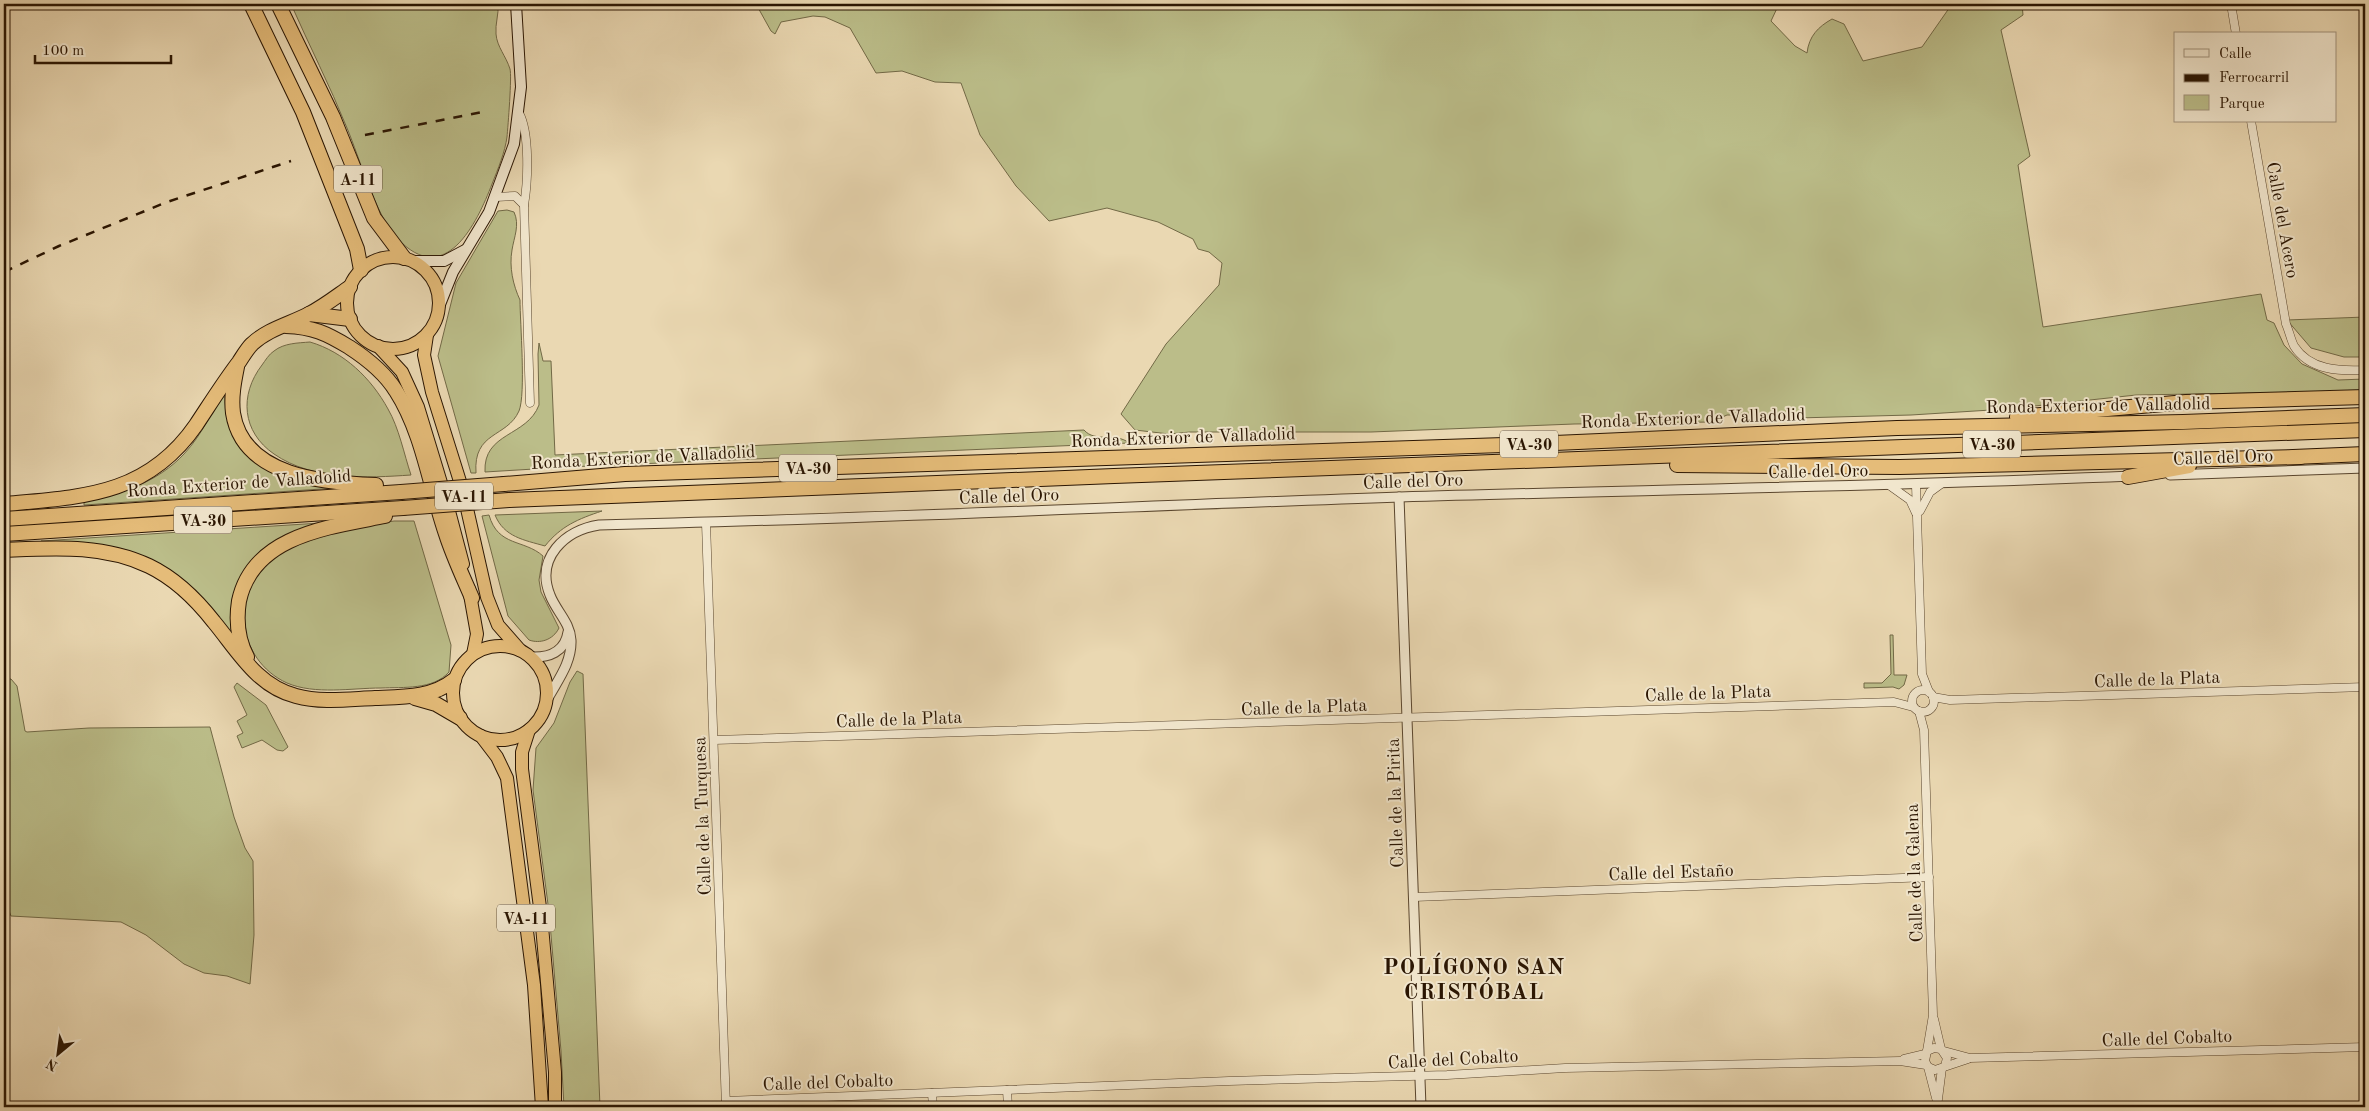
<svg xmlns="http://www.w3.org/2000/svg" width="2369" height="1111" viewBox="0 0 2369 1111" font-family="'Old Standard TT',serif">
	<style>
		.green { fill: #bbbd89; stroke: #726946 }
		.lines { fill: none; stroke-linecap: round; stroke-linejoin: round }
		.minor-casing { stroke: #5a462e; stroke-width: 9 }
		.tertiary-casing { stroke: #5a462e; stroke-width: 11 }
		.secondary-casing { stroke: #2a1502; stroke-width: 12 }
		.trunk-casing { stroke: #2a1502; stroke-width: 14 }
		.motorway-casing { stroke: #2a1502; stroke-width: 16 }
		.minor { stroke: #f1e6cd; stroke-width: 8 }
		.tertiary { stroke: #f1e6cd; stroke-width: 9 }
		.secondary { stroke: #f1e6cd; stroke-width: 10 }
		.trunk { stroke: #e5bc79; stroke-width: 12 }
		.motorway { stroke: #e5bc79; stroke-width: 14 }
		.rail { stroke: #2a1502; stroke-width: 2.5; stroke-dasharray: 9 9; stroke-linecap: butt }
		.motorway-bridge-casing { stroke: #2a1502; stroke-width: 16; stroke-linecap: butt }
		.motorway-bridge { stroke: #e5bc79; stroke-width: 14 }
		.labels { text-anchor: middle; stroke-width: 4; stroke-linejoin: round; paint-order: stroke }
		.shield { fill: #f1e6cd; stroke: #66543f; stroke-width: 1 }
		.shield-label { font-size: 16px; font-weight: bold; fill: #2a1502 }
		.street-label { font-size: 18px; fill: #2a1502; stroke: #f1e6cd }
		.district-label { font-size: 22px; font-weight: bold; letter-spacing: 1px; fill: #2a1502; stroke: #f1e6cd }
	</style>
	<rect width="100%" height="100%" fill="#ead8b2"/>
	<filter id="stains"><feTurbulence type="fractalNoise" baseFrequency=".004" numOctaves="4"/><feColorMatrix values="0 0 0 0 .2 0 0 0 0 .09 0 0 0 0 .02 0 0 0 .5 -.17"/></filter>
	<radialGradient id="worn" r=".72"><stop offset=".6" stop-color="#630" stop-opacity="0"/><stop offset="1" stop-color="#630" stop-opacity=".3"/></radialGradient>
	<!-- green -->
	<g class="green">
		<path d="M 291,4 L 498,4 C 499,14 495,24 496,34 C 497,47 506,56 510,69 C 512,76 508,126 507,137 C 505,152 498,169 492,184 C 477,223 445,290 397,238 C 375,214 360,159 347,128 C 330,86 309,45 291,4 Z"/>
		<path d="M 756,4 L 1779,4 L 1771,21 L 1795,46 L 1807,53 C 1809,36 1818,27 1832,19 L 1844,24 L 1863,61 L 1922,47 L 1952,4 L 2022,4 L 2023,15 L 2001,30 L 2030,156 L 2018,165 L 2043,327 L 2261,294 L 2267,320 L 2274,323 L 2284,345 L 2302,364 L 2338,380 L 2365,379 L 2365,391 L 2136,395 L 2007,409 L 1911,415 L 1797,418 L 1788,415 L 1727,415 L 1711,422 L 1574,424 L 1371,432 L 1190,432 L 1169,434 L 1135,430 L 1121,414 L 1166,344 L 1219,285 L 1222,263 L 1209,252 L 1198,249 L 1193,239 L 1158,222 L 1107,208 L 1049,221 L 1016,186 L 980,135 L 961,83 L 935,82 L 902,71 L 876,73 L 850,28 L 825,17 L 813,16 L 781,22 L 775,34 L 771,31 Z"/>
		<path d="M 507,210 L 514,212 C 520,225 514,237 512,250 C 509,267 513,285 520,300 C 520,322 526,394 519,411 C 507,438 473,431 476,473 L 471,473 L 438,356 L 456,283 L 498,211 Z"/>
		<polygon points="2365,317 2365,357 2344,357 2311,348 2287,320"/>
		<path d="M 310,342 C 344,352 371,378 388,409 C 399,428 404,454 411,475 C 367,478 313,481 274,454 C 242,432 239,395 262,365 C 265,361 269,354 274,351 C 284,343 298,343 310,342 Z"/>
		<path d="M 539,343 L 543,361 L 551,361 L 555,455 L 1084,430 C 1095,443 1116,432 1129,443 L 567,467 L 485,472 C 483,432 527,437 539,405 L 538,354 Z"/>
		<path d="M 225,388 C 222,464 274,476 336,488 L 84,505 L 84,500 C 120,496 159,481 184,454 C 202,435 213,410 225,388 Z"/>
		<path d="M 602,511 C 578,519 561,526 545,546 C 524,540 504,537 495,515 Z"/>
		<path d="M 489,515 C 498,547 524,539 543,556 L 539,580 L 541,592 L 559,628 C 553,640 540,644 529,640 L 508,616 L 482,516 Z"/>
		<path d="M 394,521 L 414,521 L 451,645 L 449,672 C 433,690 403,687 381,688 C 352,688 315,695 287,683 C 236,660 228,589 275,557 C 310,533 353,528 394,521 Z"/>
		<polygon points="336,522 247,568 237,641 175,575 57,543 41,541"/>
		<polygon points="1890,635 1893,635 1894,675 1907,675 1904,685 1899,689 1893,687 1864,688 1864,683 1882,683 1891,674"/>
		<polygon points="577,671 583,674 600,1107 564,1107 561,1051 549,912 533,790 536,748 554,723 570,682"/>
		<polygon points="4,679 11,679 17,686 25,731 27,732 89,728 210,727 234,817 245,848 253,861 254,935 250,984 227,976 204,973 184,964 146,935 121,922 11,916 4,898"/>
		<polygon points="237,683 266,705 288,747 283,751 277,750 262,740 242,748 237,736 243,733 237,721 247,715 234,687"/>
	</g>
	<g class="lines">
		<defs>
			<g id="minor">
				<polyline points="2231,4 2236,34"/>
				<path d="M 519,113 C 530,133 528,182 524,205 L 530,403"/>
				<path d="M 2251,121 L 2286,324 C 2289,331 2291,340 2294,346 C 2310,371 2340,371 2365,370"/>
				<polyline points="496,197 515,196 524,205"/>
				<polyline points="1889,485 1910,500 1916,513"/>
				<polyline points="1916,485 1922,674 1929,692"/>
				<polyline points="1920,511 1930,492 1941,484"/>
				<polyline points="706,523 726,1107"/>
				<circle cx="1923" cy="701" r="11"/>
				<polyline points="1933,697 1950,700 2365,687"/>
				<polyline points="1919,711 1924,730 1933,1015 1927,1051"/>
				<polyline points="714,740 1894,702 1913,707"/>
				<polyline points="1414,897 1929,877"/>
				<polyline points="1934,1019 1941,1049"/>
				<polyline points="1944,1051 1970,1058 2365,1047"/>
				<polyline points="1904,1059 1925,1054"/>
				<polyline points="1945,1066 1947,1058 1941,1049 1934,1048 1927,1051 1925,1061 1928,1067 1935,1070 1968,1059"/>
				<polyline points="1928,1067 1936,1098"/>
				<polyline points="1007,1090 1008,1107"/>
				<polyline points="932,1093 933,1107"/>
				<polyline points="726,1101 1229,1081 1447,1075 1565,1068 1900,1061 1926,1065"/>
				<polyline points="1937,1107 1942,1068"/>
			</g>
			<g id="tertiary">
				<polyline points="2170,475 2365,468"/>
				<polyline points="1399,497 1421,1107"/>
				<path d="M 530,657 C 549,658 565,652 568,632"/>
				<path d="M 547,700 C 557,681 572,663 571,640 C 570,622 556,611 550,595 C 535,558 565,530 599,525 C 866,519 1133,506 1400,497 C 1644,490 1888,486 2132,476"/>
			</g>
			<g id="secondary">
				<polyline points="412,261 444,261 465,250"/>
				<polyline points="439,307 453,272 489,212 514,144 521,87 516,4"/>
			</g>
			<g id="trunk">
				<circle cx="393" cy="303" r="46"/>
				<polyline points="427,335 424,355 432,392 463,491 487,597 498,625 520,650"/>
				<polyline points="378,346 402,372 418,407 445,496 463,564"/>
				<polyline points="469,589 477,634 473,654"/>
				<circle cx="500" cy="693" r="47"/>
				<polyline points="529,730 522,752 522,769 541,915 555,1072 555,1107"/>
				<polyline points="481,736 497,757 507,778 534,985 542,1107"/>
			</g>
			<g id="motorway">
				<polyline points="251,4 303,112 357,249 361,270"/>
				<polyline points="278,4 333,117 374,218 404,258"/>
				<polyline points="309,314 350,319"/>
				<path d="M 286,326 C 313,327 326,333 349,347 C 366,358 385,373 396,391 C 423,433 430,488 446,534 C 453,556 463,577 472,598"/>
				<path d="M 237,367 C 234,382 231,397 233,413 C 243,477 325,483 376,485"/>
				<polyline points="2017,417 2186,402 2365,397"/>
				<polyline points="2293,457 2365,454"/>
				<polyline points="1677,465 1900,467 2301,457"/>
				<polyline points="2128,477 2189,466"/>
				<polyline points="504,484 625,474 1532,444 1897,428 2183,422 2365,415"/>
				<polyline points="509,500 1114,476 2365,430"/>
				<path d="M 4,504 C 82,497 147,496 196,425 C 210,404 223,383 239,362 C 243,356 247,349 252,344 C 268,329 290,324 309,314 C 323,307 337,296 350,287"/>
				<polyline points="4,519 401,492"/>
				<polyline points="4,534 403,508"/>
				<path d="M 4,550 C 53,548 103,544 149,566 C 174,578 196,599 214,622 C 238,651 257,686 296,696 C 321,703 350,699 375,698 C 403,697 432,698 454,680"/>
				<path d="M 247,657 C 238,640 236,620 239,601 C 253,535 330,527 385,516"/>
				<polyline points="415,698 436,704 460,718"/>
			</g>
		</defs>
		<!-- minor casing -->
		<use href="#minor" class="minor-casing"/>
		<!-- tertiary casing -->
		<use href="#tertiary" class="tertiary-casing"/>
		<!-- secondary casing -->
		<use href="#secondary" class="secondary-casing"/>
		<!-- trunk casing -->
		<use href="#trunk" class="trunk-casing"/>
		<!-- motorway casing -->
		<use href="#motorway" class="motorway-casing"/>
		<!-- minor -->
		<use href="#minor" class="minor"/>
		<!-- tertiary -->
		<use href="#tertiary" class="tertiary"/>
		<!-- secondary -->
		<use href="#secondary" class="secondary"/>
		<!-- trunk -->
		<use href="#trunk" class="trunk"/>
		<!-- motorway -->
		<use href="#motorway" class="motorway"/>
		<!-- rail -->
		<g class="rail">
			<polyline points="365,135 488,111"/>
			<polyline points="4,272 59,246 167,202 291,161"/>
		</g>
		<defs>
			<g id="motorway-bridge">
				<polyline points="401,492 504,484"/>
				<polyline points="403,508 509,500"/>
			</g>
		</defs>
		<!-- motorway-bridge casing -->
		<use href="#motorway-bridge" class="motorway-bridge-casing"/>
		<!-- motorway-bridge -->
		<use href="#motorway-bridge" class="motorway-bridge"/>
	</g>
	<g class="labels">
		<!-- shield labels -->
		<g class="shield">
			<rect x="334" y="165.5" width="48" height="27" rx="4"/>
			<rect x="1500" y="430.5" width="58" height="27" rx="4"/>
			<rect x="1963" y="430.5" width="58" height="27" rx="4"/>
			<rect x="779" y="454.5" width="58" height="27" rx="4"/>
			<rect x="435" y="482.5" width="58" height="27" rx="4"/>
			<rect x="174" y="506.5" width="58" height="27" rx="4"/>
			<rect x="497" y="904.5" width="58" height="27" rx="4"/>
		</g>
		<g class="shield-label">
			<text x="358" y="185">A-11</text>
			<text x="1529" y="450">VA-30</text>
			<text x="1992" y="450">VA-30</text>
			<text x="808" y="474">VA-30</text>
			<text x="464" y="502">VA-11</text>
			<text x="203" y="526">VA-30</text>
			<text x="526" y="924">VA-11</text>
		</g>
		<!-- street labels -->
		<g class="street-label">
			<text transform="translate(2283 220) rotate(80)" y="6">Calle del Acero</text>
			<text transform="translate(2098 405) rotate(-1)" y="6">Ronda Exterior de Valladolid</text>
			<text transform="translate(1693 418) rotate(-2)" y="6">Ronda Exterior de Valladolid</text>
			<text transform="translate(1183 437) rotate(-2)" y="6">Ronda Exterior de Valladolid</text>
			<text transform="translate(643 457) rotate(-3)" y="6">Ronda Exterior de Valladolid</text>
			<text transform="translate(2223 457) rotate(-2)" y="6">Calle del Oro</text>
			<text transform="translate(1818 471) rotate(-1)" y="6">Calle del Oro</text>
			<text transform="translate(1413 481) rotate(-2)" y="6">Calle del Oro</text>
			<text transform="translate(239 483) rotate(-4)" y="6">Ronda Exterior de Valladolid</text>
			<text transform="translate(1009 496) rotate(-2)" y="6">Calle del Oro</text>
			<text transform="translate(2157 679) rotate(-2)" y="6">Calle de la Plata</text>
			<text transform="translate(1708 693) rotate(-2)" y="6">Calle de la Plata</text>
			<text transform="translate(1304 707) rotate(-2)" y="6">Calle de la Plata</text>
			<text transform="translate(899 719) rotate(-2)" y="6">Calle de la Plata</text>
			<text transform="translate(1395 803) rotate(-92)" y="6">Calle de la Pirita</text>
			<text transform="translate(702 816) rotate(-92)" y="6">Calle de la Turquesa</text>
			<text transform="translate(1671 872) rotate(-2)" y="6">Calle del Estaño</text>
			<text transform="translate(1914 873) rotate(-92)" y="6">Calle de la Galena</text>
			<text transform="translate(2167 1038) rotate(-2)" y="6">Calle del Cobalto</text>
			<text transform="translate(1453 1059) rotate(-3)" y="6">Calle del Cobalto</text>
			<text transform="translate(828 1082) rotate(-2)" y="6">Calle del Cobalto</text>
		</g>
		<!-- district labels -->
		<g class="district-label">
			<text x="1474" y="974">POLÍGONO SAN<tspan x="1474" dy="25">CRISTÓBAL</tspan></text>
		</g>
	</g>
	<!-- margin -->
	<rect width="2369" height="1111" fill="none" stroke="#ead8b2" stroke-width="20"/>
	<rect x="5" y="5" width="2359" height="1101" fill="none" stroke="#2a1502" stroke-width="2.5"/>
	<rect x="10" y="10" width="2349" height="1091" fill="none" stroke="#2a1502"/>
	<!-- legend -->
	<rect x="2174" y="32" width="162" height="90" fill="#f1e6cd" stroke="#a1927c"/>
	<rect x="2184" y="49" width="25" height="8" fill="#f1e6cd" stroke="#a1927c"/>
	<text x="2219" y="58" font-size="15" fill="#2a1502">Calle</text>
	<rect x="2184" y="74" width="25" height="8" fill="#2a1502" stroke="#a1927c"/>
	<text x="2219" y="82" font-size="15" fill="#2a1502">Ferrocarril</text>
	<rect x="2184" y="95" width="25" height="15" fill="#bbbd89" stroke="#a1927c"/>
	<text x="2219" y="108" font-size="15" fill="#2a1502">Parque</text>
	<!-- north arrow -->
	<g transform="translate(58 1054) rotate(209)" stroke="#f1e6cd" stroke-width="4" paint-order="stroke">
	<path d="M0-4L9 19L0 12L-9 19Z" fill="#2a1502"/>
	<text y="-8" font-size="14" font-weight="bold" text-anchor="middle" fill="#2a1502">N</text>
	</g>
	<!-- scale -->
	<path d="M35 55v8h136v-8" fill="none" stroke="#2a1502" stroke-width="2.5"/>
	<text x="42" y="55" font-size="15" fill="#2a1502" stroke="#f1e6cd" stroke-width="4" paint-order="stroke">100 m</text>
	<rect width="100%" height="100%" filter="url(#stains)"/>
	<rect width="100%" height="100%" fill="url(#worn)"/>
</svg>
